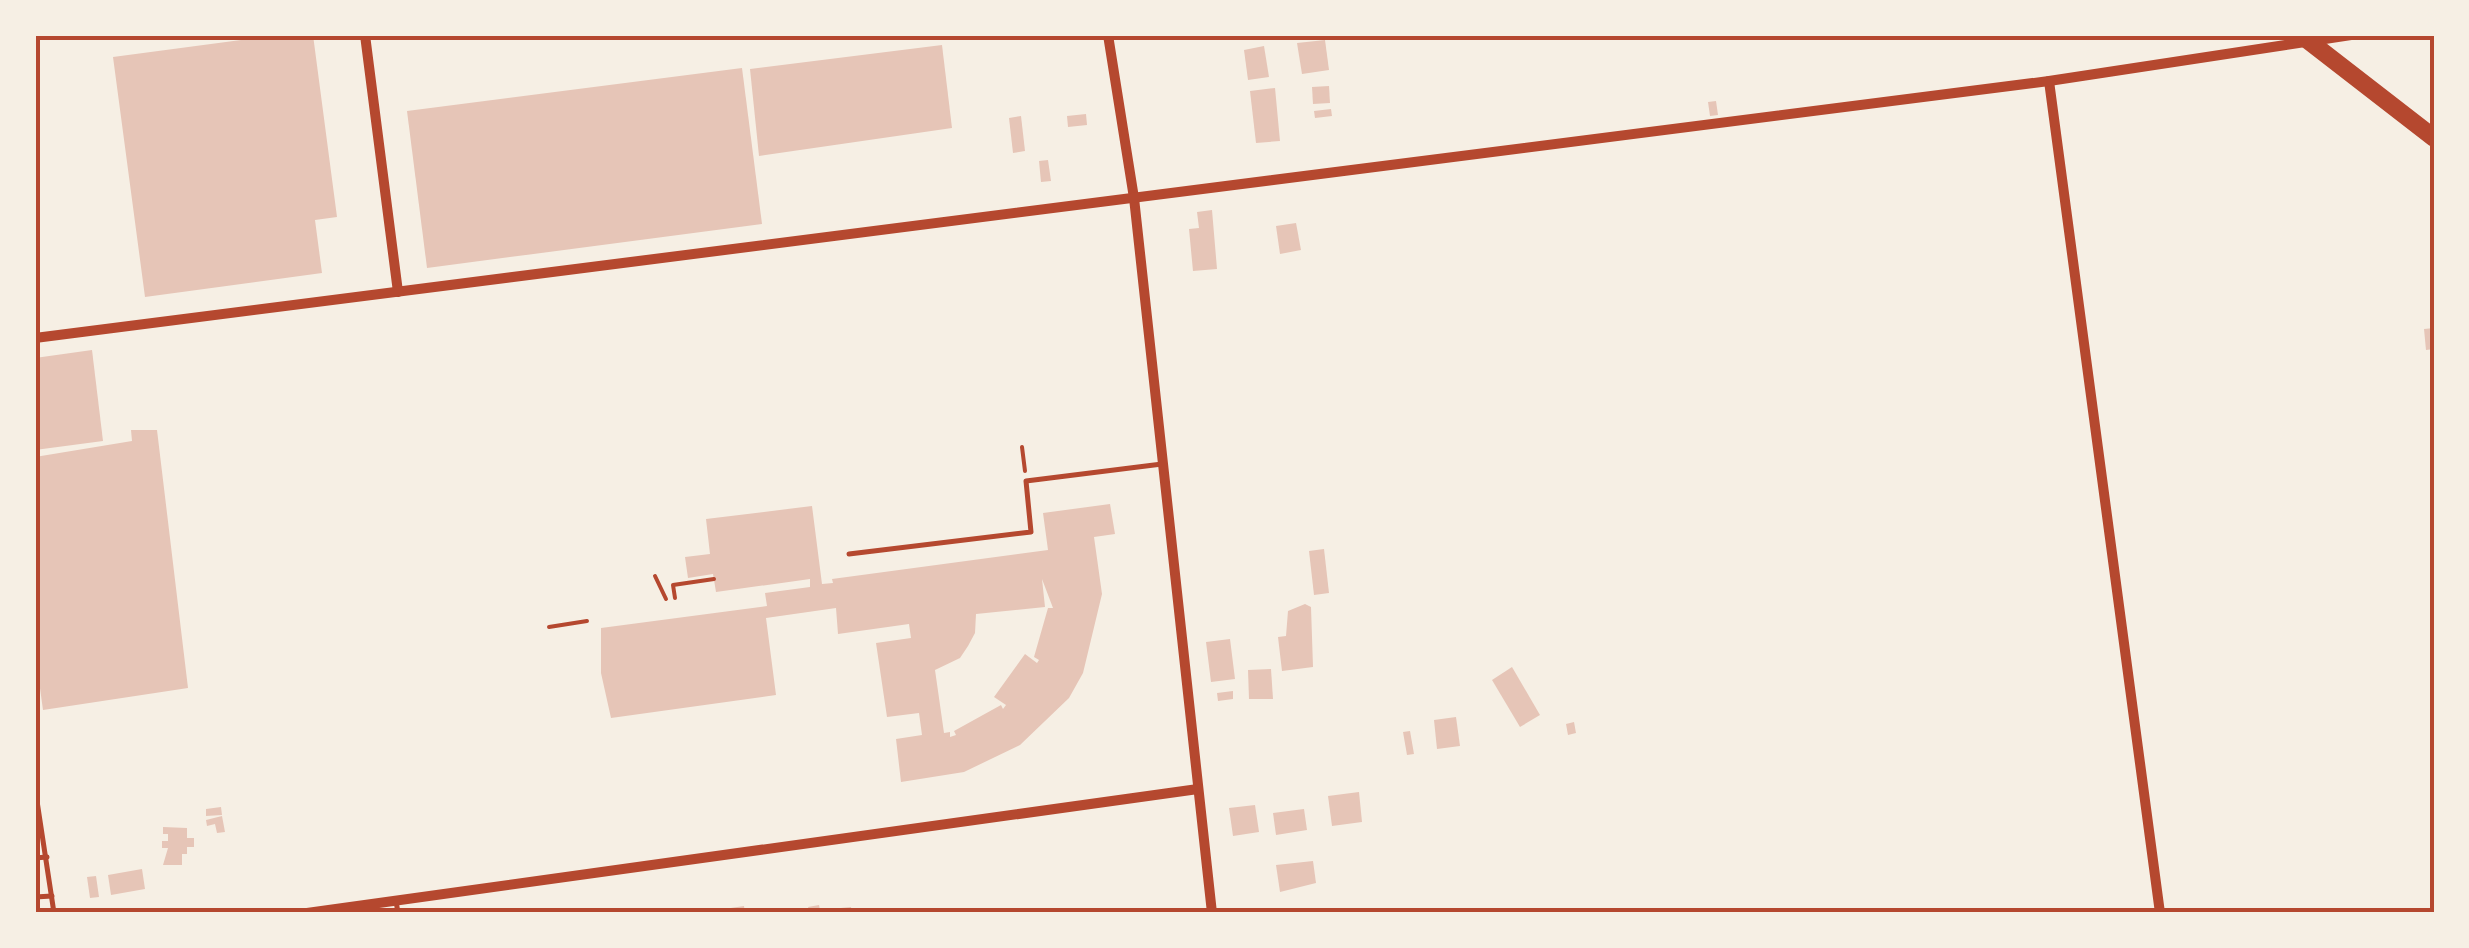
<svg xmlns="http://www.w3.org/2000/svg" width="2469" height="948" viewBox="0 0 2469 948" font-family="Karla,sans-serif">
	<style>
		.building { fill: #e6c5b7; fill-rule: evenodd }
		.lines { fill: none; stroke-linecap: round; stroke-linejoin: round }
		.path { stroke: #b5482f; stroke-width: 4 }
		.service { stroke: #b5482f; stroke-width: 5 }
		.minor { stroke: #b5482f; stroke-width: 10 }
		.primary { stroke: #b5482f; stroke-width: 18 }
		.neatline { fill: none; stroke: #b5482f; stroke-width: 4 }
	</style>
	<rect width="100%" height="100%" fill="#f6efe4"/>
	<!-- building -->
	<g class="building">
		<polygon points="278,35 313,35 337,217 315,220 322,273 145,297 113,57"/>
		<polygon points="1325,40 1329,70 1302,74 1297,43"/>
		<polygon points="942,45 952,128 759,156 750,69"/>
		<polygon points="1264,46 1269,77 1248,80 1244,50"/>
		<polygon points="742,68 762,224 427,268 407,111"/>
		<polygon points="1329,86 1330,103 1313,104 1312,87"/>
		<polygon points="1275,88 1280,141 1256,143 1250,91"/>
		<polygon points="1716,101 1718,115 1710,116 1708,102"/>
		<polygon points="1331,109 1332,116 1315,118 1314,111"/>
		<polygon points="1086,114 1087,125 1068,127 1067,116"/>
		<polygon points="1021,116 1025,151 1013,153 1009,118"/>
		<polygon points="1048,160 1051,181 1041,182 1039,161"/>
		<polygon points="1212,210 1217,269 1193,271 1189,229 1199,228 1197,212"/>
		<polygon points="1296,223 1301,250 1280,254 1276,226"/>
		<polygon points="2434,328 2434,349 2426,350 2424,329"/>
		<polygon points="92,350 103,441 35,450 35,358"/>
		<polygon points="131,430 157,430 188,688 43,710 35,652 35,457 132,441"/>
		<path d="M 1110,504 L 1115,534 L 1094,537 L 1102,594 L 1083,673 L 1069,698 L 1020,745 L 964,772 L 901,782 L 896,739 L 922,735 L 919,713 L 887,717 L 876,643 L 911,638 L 909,624 L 838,634 L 836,608 L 766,618 L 776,695 L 611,718 L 601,673 L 601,628 L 767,606 L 765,593 L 810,587 L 810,579 L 716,592 L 713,574 L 688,578 L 685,557 L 710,554 L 706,519 L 812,506 L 822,584 L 833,583 L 832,579 L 1048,550 L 1043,513 ZM 1042,579 L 1053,608 L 1048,608 L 1034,657 L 1039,660 L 1037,663 L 1025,654 L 994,697 L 1006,705 L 1003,709 L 1001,705 L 954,731 L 956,735 L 950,737 L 950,732 L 944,733 L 935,670 L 960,658 L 968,646 L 975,633 L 976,614 L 1045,607 Z"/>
		<polygon points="1324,549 1329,593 1314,595 1309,551"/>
		<polygon points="1305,604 1311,607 1313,667 1282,671 1278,637 1286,636 1288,611"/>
		<polygon points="1230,639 1235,679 1211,682 1206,642"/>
		<polygon points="1512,667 1540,715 1520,727 1492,680"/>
		<polygon points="1271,669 1273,699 1249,699 1248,670"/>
		<polygon points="1233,691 1233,699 1218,701 1217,693"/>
		<polygon points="1456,717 1460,746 1437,749 1434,720"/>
		<polygon points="1574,722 1576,733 1568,735 1566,724"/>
		<polygon points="1410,731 1414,754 1407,755 1403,732"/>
		<polygon points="1359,792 1362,822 1332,826 1328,796"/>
		<polygon points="1255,805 1259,832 1233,836 1229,808"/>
		<polygon points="221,807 222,815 206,816 206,809"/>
		<polygon points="1304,809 1307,830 1276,835 1273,813"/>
		<polygon points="222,816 225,832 217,833 215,824 207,826 206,820"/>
		<polygon points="163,827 187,828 187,838 194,838 194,847 187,847 187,854 182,854 182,865 163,865 168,848 162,848 162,841 168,841 168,834 163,834"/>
		<polygon points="1313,861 1316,883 1280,892 1276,865"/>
		<polygon points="142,869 145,889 111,895 108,875"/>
		<polygon points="96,876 99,897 90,898 87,877"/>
		<polygon points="819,905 820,910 851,907 852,913 810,913 808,907"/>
		<polygon points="744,906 745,913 724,913 724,909"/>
	</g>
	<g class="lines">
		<!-- path -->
		<g class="path">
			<polyline points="1022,447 1025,471"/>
			<polyline points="655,576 666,599"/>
			<polyline points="675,598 673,585 714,579"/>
			<polyline points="549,627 587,621"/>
		</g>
		<!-- service -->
		<g class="service">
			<polyline points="849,554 1031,532 1026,481 1162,464"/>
			<polyline points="35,788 54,913"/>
			<polyline points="35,858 47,857"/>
			<polyline points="35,897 52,896"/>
			<polyline points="396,901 398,913"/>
		</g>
		<!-- minor -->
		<g class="minor">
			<polyline points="365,35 398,292"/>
			<polyline points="1108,35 1134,198 1212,913"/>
			<polyline points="2049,81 2160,913"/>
			<polyline points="35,338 2049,81 2351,35"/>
			<polyline points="307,913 1198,789"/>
		</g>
		<!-- primary -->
		<polyline class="primary" points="2301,35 2434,138"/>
	</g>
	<!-- border -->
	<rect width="2469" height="948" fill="none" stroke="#f6efe4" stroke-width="75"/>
	<rect x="38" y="38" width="2394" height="872" class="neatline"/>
</svg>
